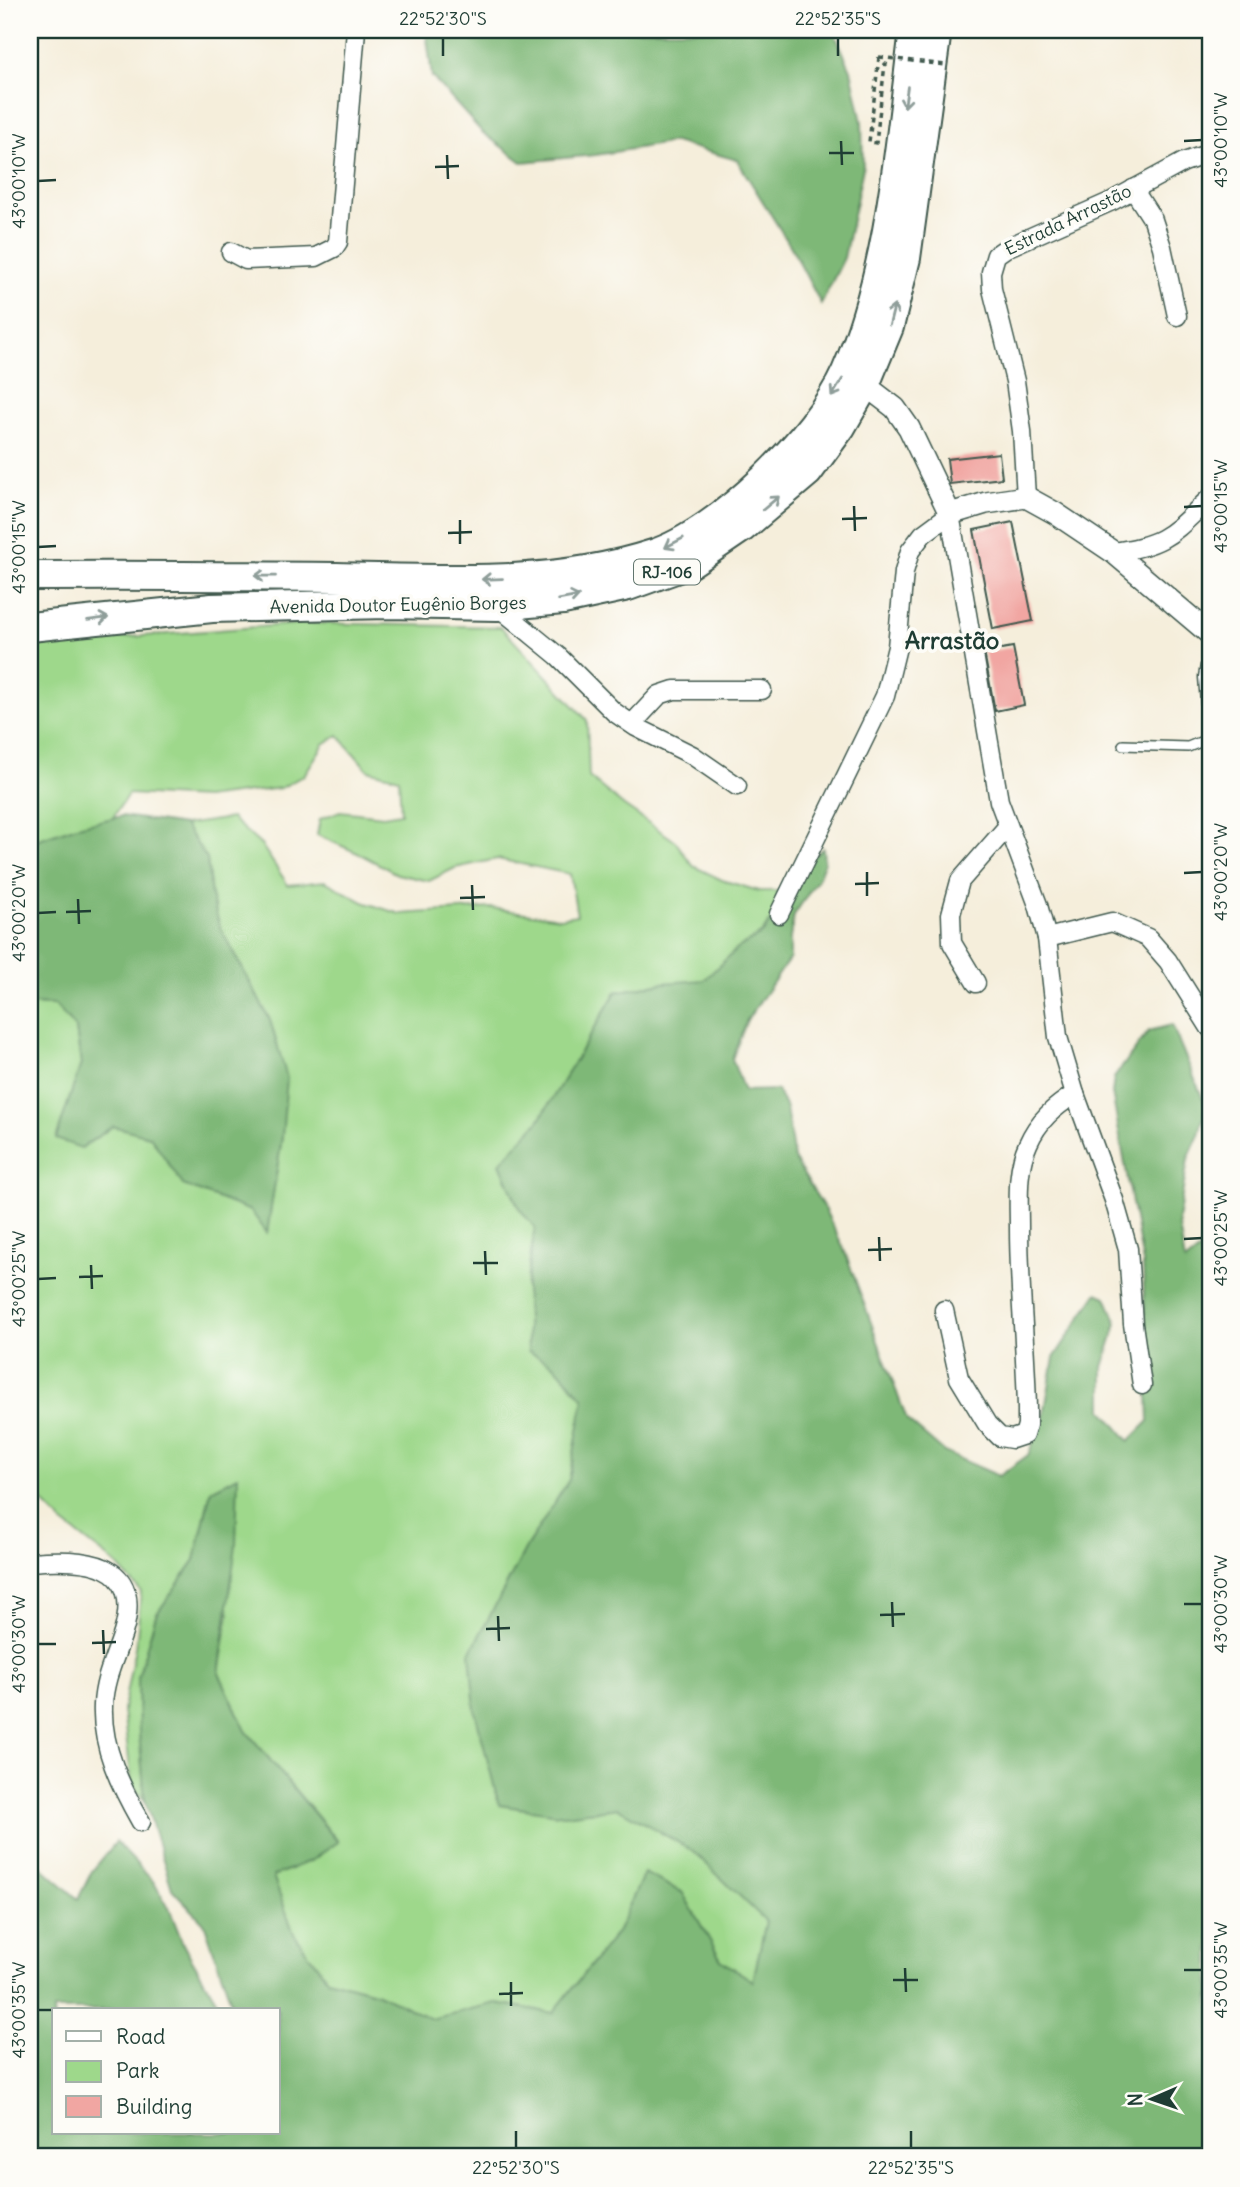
<svg xmlns="http://www.w3.org/2000/svg" width="1240" height="2187" viewBox="0 0 1240 2187" font-family="Delius,sans-serif">
	<style>
		.green { fill: #9ed88b; stroke: #5e8a60; stroke-width: 2 }
		.forest { fill: #7eb877; stroke: #4e7a56; stroke-width: 2 }
		.building { fill: #f1a6a2 }
		.lines { fill: none; stroke-linecap: round; stroke-linejoin: round }
		.service-casing { stroke: #3f584d; stroke-width: 12 }
		.minor-casing { stroke: #3f584d; stroke-width: 21 }
		.tertiary-casing { stroke: #3f584d; stroke-width: 24 }
		.trunk-casing { stroke: #3f584d; stroke-width: 32 }
		.path { stroke: #3f584d; stroke-width: 3.5; stroke-dasharray: 5 5; stroke-linecap: butt }
		.service { stroke: #fff; stroke-width: 9 }
		.minor { stroke: #fff; stroke-width: 18 }
		.tertiary { stroke: #fff; stroke-width: 21 }
		.trunk { stroke: #fff; stroke-width: 28 }
		.path-bridge { stroke: #3f584d; stroke-width: 3.5; stroke-dasharray: 5 5; stroke-linecap: butt }
		.oneway { stroke: #8f9e9a }
		.ticks { fill: none; stroke: #1f3d34; stroke-width: 2.5 }
		.labels { text-anchor: middle; stroke-width: 7; stroke-linejoin: round; paint-order: stroke }
		.shield { fill: #fdfcf7; stroke: #62766e; stroke-width: 2 }
		.shield-label { font-size: 16px; font-weight: bold; fill: #1f3d34 }
		.street-label { font-size: 18px; fill: #1f3d34; stroke: #fdfcf7 }
		.district-label { font-size: 24px; font-weight: bold; fill: #1f3d34; stroke: #fdfcf7 }
		.neatline { fill: none; stroke: #1f3d34; stroke-width: 2.5 }
		.ticks-label { font-size: 18px; text-anchor: middle; fill: #1f3d34 }
	</style>
	<rect width="100%" height="100%" fill="#fdfcf7"/>
	<filter id="ink" filterUnits="userSpaceOnUse"><feTurbulence type="fractalNoise" baseFrequency=".0143" numOctaves="2"/><feDisplacementMap in="SourceGraphic" scale="14" xChannelSelector="R" yChannelSelector="G"/><feConvolveMatrix kernelMatrix="1 2 1 2 8 2 1 2 1" color-interpolation-filters="sRGB"/></filter>
	<filter id="wash" filterUnits="userSpaceOnUse"><feTurbulence type="fractalNoise" baseFrequency=".00686" numOctaves="4" result="noise"/><feDisplacementMap in="SourceGraphic" scale="28" xChannelSelector="R" yChannelSelector="G"/><feGaussianBlur stdDeviation="1.57" result="paint"/><feColorMatrix in="noise" values="0 0 0 0 0 0 0 0 0 0 0 0 0 0 0 0 0 1.4 0 .05"/><feComposite in="paint" operator="in"/></filter>
	<g filter="url(#wash)">
		<rect width="100%" height="100%" fill="#f5eedb"/>
		<!-- green -->
		<polygon class="green" points="308,623 501,627 587,720 589,777 624,806 675,841 693,866 722,880 759,891 791,891 762,933 738,948 704,981 663,983 616,992 539,1121 500,1163 519,1208 535,1227 526,1287 528,1351 554,1365 584,1399 569,1480 526,1548 564,1815 618,1808 693,1851 766,1921 753,1982 721,1960 682,1892 644,1873 618,1931 553,2013 496,2003 431,2019 378,1993 327,1979 294,1934 273,1876 312,1860 338,1841 246,1731 219,1673 229,1614 211,1490 195,1560 156,1615 138,1678 139,1732 145,1801 132,1785 123,1710 137,1637 141,1592 115,1563 62,1522 30,1490 30,1004 55,1005 76,1029 81,1064 56,1139 82,1148 113,1126 150,1136 183,1185 251,1211 267,1232 282,1137 270,1020 220,927 211,896 207,859 184,825 231,818 262,846 288,885 325,881 363,902 400,914 491,908 560,918 577,915 570,874 497,859 455,868 429,881 397,874 362,855 317,835 320,819 340,811 383,816 401,813 399,778 368,770 338,735 324,744 304,775 281,788 205,798 128,794 112,819 77,826 30,842 30,645"/>
		<!-- forest -->
		<g class="forest">
			<polygon points="426,30 833,30 851,70 862,122 863,168 844,258 821,304 791,247 737,160 674,142 596,155 522,162 482,132 432,77"/>
			<polygon points="122,816 184,825 207,859 211,896 220,927 270,1020 287,1078 282,1137 267,1233 251,1211 183,1185 150,1136 113,1126 81,1148 56,1139 81,1064 76,1029 55,1005 30,1004 30,842 77,826"/>
			<polygon points="823,848 824,863 818,879 794,915 790,938 790,958 747,1020 732,1059 744,1091 777,1090 786,1108 794,1159 823,1206 843,1247 907,1420 944,1452 999,1476 1028,1455 1044,1415 1054,1358 1097,1293 1106,1297 1117,1323 1103,1367 1103,1410 1129,1441 1149,1421 1143,1263 1112,1093 1114,1078 1149,1031 1172,1025 1206,1106 1199,1135 1188,1159 1178,1220 1185,1262 1210,1242 1210,2157 30,2157 30,1853 31,1858 78,1899 92,1871 116,1842 153,1881 169,1908 184,1946 222,2010 54,2010 54,2133 278,2133 278,2010 234,2010 204,1923 172,1889 145,1801 139,1732 138,1678 156,1615 195,1560 211,1490 238,1476 236,1545 219,1673 246,1731 338,1842 312,1860 273,1876 294,1934 327,1979 378,1993 431,2019 496,2003 553,2013 618,1931 644,1873 682,1892 721,1960 753,1981 766,1921 693,1851 618,1808 564,1815 499,1805 475,1711 470,1653 526,1548 569,1480 584,1399 554,1365 528,1351 526,1287 535,1228 519,1208 500,1163 539,1121 616,992 663,983 704,980 738,948 763,933 809,860"/>
		</g>
		<g id="blocks">
			<!-- building -->
			<g class="building">
				<polygon points="999,453 1002,478 950,484 947,459"/>
				<polygon points="1013,522 1033,621 993,629 974,530"/>
				<polygon points="1013,647 1024,705 995,711 984,652"/>
			</g>
		</g>
	</g>
	<g filter="url(#ink)">
		<use href="#blocks" fill-opacity="0" stroke="#3f584d" stroke-width="2"/>
		<g class="lines">
			<defs>
				<polyline id="service" points="1123,745 1188,747 1210,738"/>
				<g id="minor">
					<polyline points="1133,189 1153,220 1162,247 1177,316"/>
					<polyline points="231,252 246,260 316,257 334,248 338,242 356,30"/>
					<polyline points="1026,497 1022,431 1015,381 992,289 991,272 996,255 1006,248 1112,201 1184,162 1210,153"/>
					<path d="M 1113,552 C 1167,545 1172,533 1210,498"/>
					<polyline points="497,606 558,656 614,712 636,727 692,755 737,786"/>
					<polyline points="1210,666 1208,677 1210,703"/>
					<polyline points="632,724 659,695 674,690 762,690"/>
					<polyline points="779,914 885,696 897,647 904,572 910,551 923,534 950,514 999,801 1038,905 1047,938 1058,1037 1075,1094 1114,1200 1128,1249 1133,1324 1142,1385"/>
					<polyline points="1047,938 1112,922 1148,938 1168,961 1210,1028"/>
					<polyline points="976,983 952,943 951,914 960,881 1008,826"/>
					<path d="M 944,1310 L 959,1378 L 987,1424 L 1000,1437 L 1012,1439 L 1024,1435 L 1027,1425 L 1027,1410 C 1026,1349 1019,1289 1019,1228 C 1019,1200 1016,1170 1028,1144 C 1038,1121 1054,1107 1075,1094"/>
					<path d="M 30,1562 C 82,1558 145,1559 123,1633 C 115,1658 104,1679 103,1705 C 101,1747 121,1787 141,1822"/>
				</g>
				<polyline id="tertiary" points="865,385 895,408 909,428 950,514 986,503 1026,497 1055,513 1113,552 1210,634"/>
				<g id="trunk">
					<path d="M 30,576 C 132,575 234,576 337,577 C 443,579 551,587 653,554 C 719,533 818,435 846,372 C 891,269 900,141 914,30"/>
					<polyline points="30,627 212,608 387,604 497,606 563,600 628,586 689,564 742,528 808,472 841,427 865,385 889,327 906,258 937,30"/>
				</g>
			</defs>
			<!-- service casing -->
			<use href="#service" class="service-casing"/>
			<!-- minor casing -->
			<use href="#minor" class="minor-casing"/>
			<!-- tertiary casing -->
			<use href="#tertiary" class="tertiary-casing"/>
			<!-- trunk casing -->
			<use href="#trunk" class="trunk-casing"/>
			<!-- path -->
			<polyline class="path" points="879,57 869,142 876,143 885,64 889,65"/>
			<!-- service -->
			<use href="#service" class="service"/>
			<!-- minor -->
			<use href="#minor" class="minor"/>
			<!-- tertiary -->
			<use href="#tertiary" class="tertiary"/>
			<!-- trunk -->
			<use href="#trunk" class="trunk"/>
			<!-- path-bridge -->
			<polyline class="path-bridge" points="879,57 946,65"/>
		</g>
		<!-- one-way arrows -->
		<defs><path id="oneway-shaft" d="M-6 0H5M1.5-3L5.5 0L1.5 3" fill="none" stroke-width="1.6" stroke-linecap="round" stroke-linejoin="round" transform="scale(1.75)"/></defs>
		<g class="oneway">
			<use href="#oneway-shaft" transform="translate(906 97) rotate(98)"/>
			<use href="#oneway-shaft" transform="translate(892 315) rotate(-76)"/>
			<use href="#oneway-shaft" transform="translate(837 388) rotate(122)"/>
			<use href="#oneway-shaft" transform="translate(771 503) rotate(-40)"/>
			<use href="#oneway-shaft" transform="translate(674 543) rotate(152)"/>
			<use href="#oneway-shaft" transform="translate(265 576) rotate(-179)"/>
			<use href="#oneway-shaft" transform="translate(492 579) rotate(178)"/>
			<use href="#oneway-shaft" transform="translate(569 598) rotate(-10)"/>
			<use href="#oneway-shaft" transform="translate(98 619) rotate(-7)"/>
		</g>
	</g>
	<!-- ticks -->
	<path class="ticks" d="M 443,38 L 443,56M 838,38 L 838,56M 841,141 L 842,165M 1184,141 L 1202,140M 829,153 L 854,153M 447,155 L 448,179M 435,167 L 459,166M 38,181 L 56,180M 854,506 L 855,531M 1184,507 L 1202,506M 842,519 L 867,518M 460,520 L 460,544M 448,533 L 472,532M 38,547 L 56,546M 867,872 L 867,896M 1184,873 L 1202,872M 855,884 L 879,883M 472,885 L 473,910M 460,898 L 485,897M 78,899 L 79,924M 66,912 L 91,911M 38,913 L 56,912M 879,1237 L 880,1261M 1184,1239 L 1202,1238M 868,1250 L 892,1249M 485,1251 L 486,1275M 473,1263 L 498,1263M 91,1265 L 92,1289M 79,1277 L 103,1276M 38,1279 L 56,1278M 892,1602 L 893,1627M 1184,1604 L 1202,1604M 880,1615 L 905,1614M 498,1616 L 499,1641M 486,1629 L 510,1628M 103,1630 L 104,1654M 92,1643 L 116,1642M 38,1644 L 56,1644M 905,1968 L 906,1992M 1184,1970 L 1202,1970M 893,1980 L 918,1980M 511,1982 L 511,2006M 499,1994 L 523,1993M 38,2010 L 56,2010M 516,2131 L 516,2148M 911,2131 L 911,2148"/>
	<g class="labels">
		<!-- shield labels -->
		<rect class="shield" x="634" y="559.5" width="66" height="25" rx="5"/>
		<g class="shield-label">
			<text x="667" y="578">RJ-106</text>
		</g>
		<!-- street labels -->
		<g class="street-label">
			<text transform="translate(1068 220) rotate(-26)" y="6">Estrada Arrastão</text>
			<text transform="translate(398 605) rotate(-1)" y="6">Avenida Doutor Eugênio Borges</text>
		</g>
		<!-- district labels -->
		<g class="district-label">
			<text x="952" y="649">Arrastão</text>
		</g>
	</g>
	<!-- margin -->
	<rect width="1240" height="2187" fill="none" stroke="#fdfcf7" stroke-width="77"/>
	<!-- legend -->
	<rect x="52" y="2008" width="228" height="126" fill="#fdfcf7" stroke="#a4b0a9" stroke-width="2"/>
	<rect x="66" y="2031" width="35" height="10" fill="#ffffff" stroke="#a4b0a9" stroke-width="2"/>
	<text x="116" y="2044" font-size="21" fill="#1f3d34">Road</text>
	<rect x="66" y="2061" width="35" height="21" fill="#9ed88b" stroke="#a4b0a9" stroke-width="2"/>
	<text x="116" y="2078" font-size="21" fill="#1f3d34">Park</text>
	<rect x="66" y="2096" width="35" height="21" fill="#f1a6a2" stroke="#a4b0a9" stroke-width="2"/>
	<text x="116" y="2114" font-size="21" fill="#1f3d34">Building</text>
	<!-- north arrow -->
	<g transform="translate(1152 2099) rotate(268)" stroke="#fdfcf7" stroke-width="5" paint-order="stroke">
	<path d="M0-5L12 26L0 18L-12 26Z" fill="#1f3d34"/>
	<text y="-10" font-size="19" font-weight="bold" text-anchor="middle" fill="#1f3d34">N</text>
	</g>
	<rect x="38" y="38" width="1164" height="2110" class="neatline"/>
	<g class="ticks-label">
		<text x="443" y="25">22°52'30"S</text>
		<text x="838" y="25">22°52'35"S</text>
		<text transform="translate(1221 140) rotate(-90)" y="6">43°00'10"W</text>
		<text transform="translate(19 181) rotate(-90)" y="6">43°00'10"W</text>
		<text transform="translate(1221 506) rotate(-90)" y="6">43°00'15"W</text>
		<text transform="translate(19 547) rotate(-90)" y="6">43°00'15"W</text>
		<text transform="translate(1221 872) rotate(-90)" y="6">43°00'20"W</text>
		<text transform="translate(19 913) rotate(-90)" y="6">43°00'20"W</text>
		<text transform="translate(1221 1238) rotate(-90)" y="6">43°00'25"W</text>
		<text transform="translate(19 1279) rotate(-90)" y="6">43°00'25"W</text>
		<text transform="translate(1221 1604) rotate(-90)" y="6">43°00'30"W</text>
		<text transform="translate(19 1644) rotate(-90)" y="6">43°00'30"W</text>
		<text transform="translate(1221 1970) rotate(-90)" y="6">43°00'35"W</text>
		<text transform="translate(19 2010) rotate(-90)" y="6">43°00'35"W</text>
		<text x="516" y="2174">22°52'30"S</text>
		<text x="911" y="2174">22°52'35"S</text>
	</g>
</svg>
